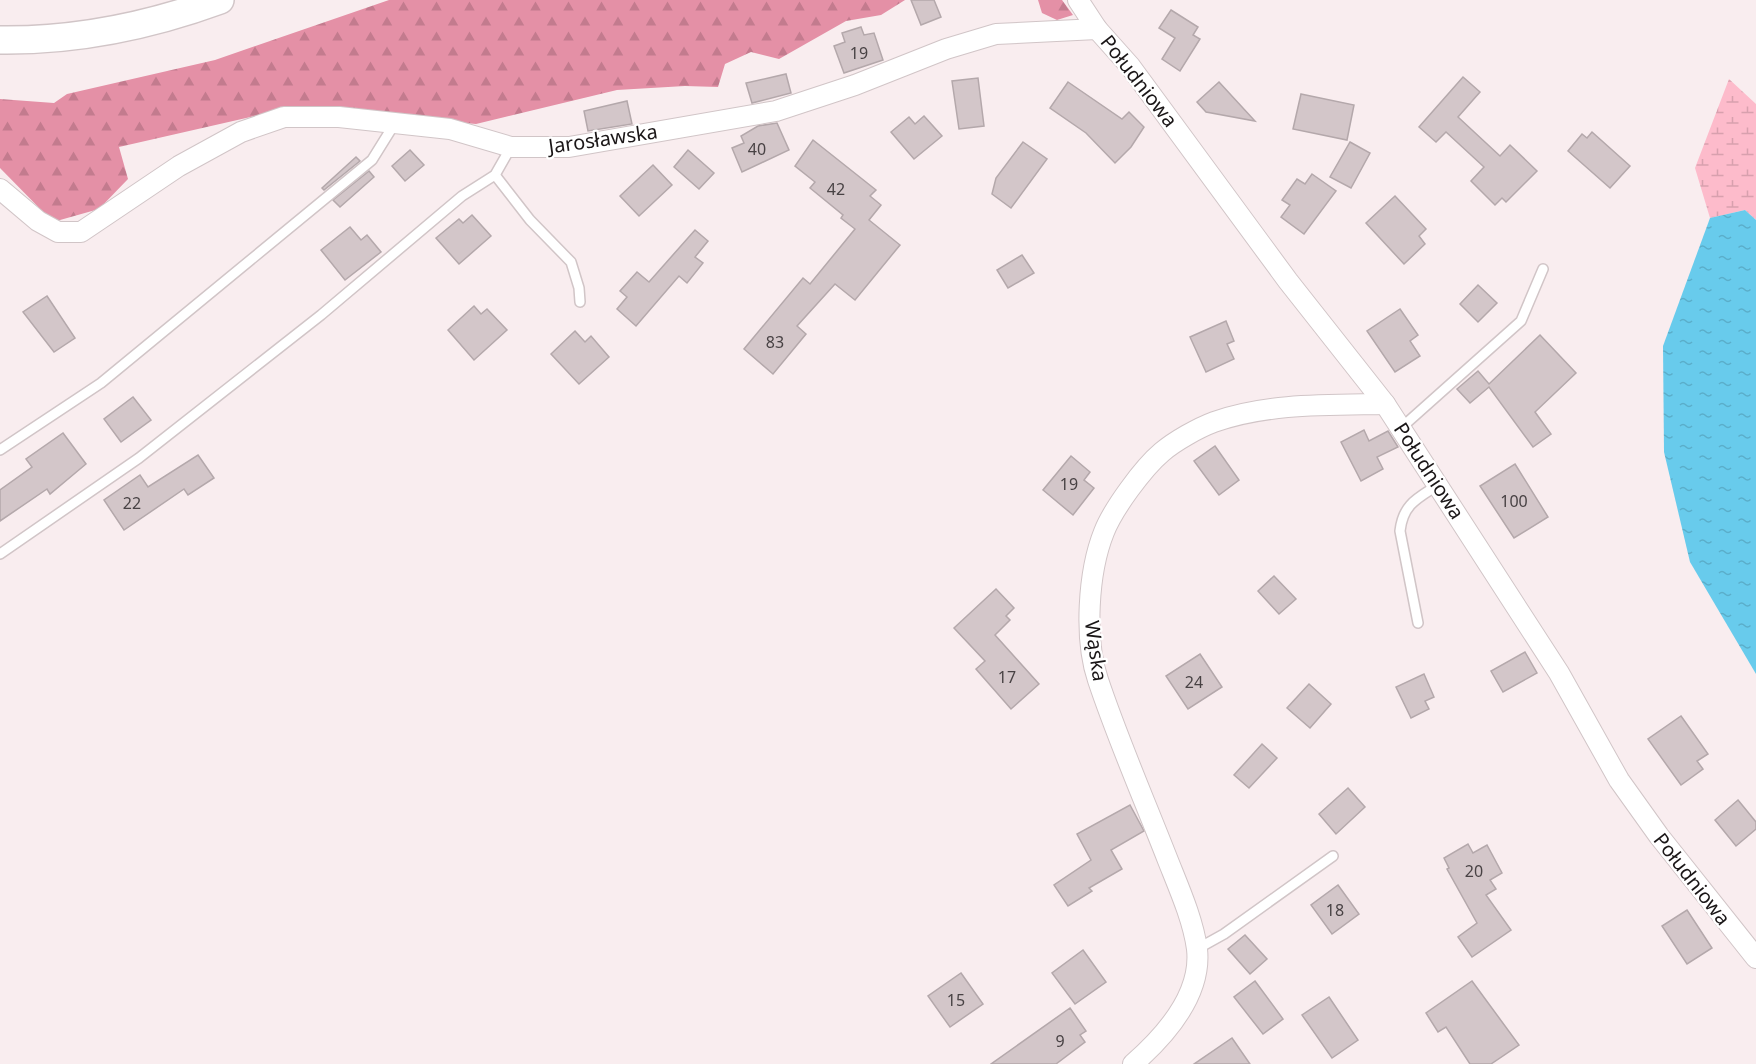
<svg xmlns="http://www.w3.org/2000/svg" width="1756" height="1064" viewBox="0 0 1756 1064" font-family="'Noto Sans',sans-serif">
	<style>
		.forest { fill: url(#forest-firs) }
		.wetland { fill: url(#wetland-marsh) }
		.water { fill: url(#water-ripples) }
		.building { fill: #d3c6c9; stroke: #b4a8ab; stroke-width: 1.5 }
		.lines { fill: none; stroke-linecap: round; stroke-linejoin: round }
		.service-casing { stroke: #d1c5c7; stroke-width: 12 }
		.minor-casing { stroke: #d1c5c7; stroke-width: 22 }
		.secondary-casing { stroke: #d1c5c7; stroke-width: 30 }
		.service { stroke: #fff; stroke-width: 9 }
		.minor { stroke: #fff; stroke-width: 20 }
		.secondary { stroke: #fff; stroke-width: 27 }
		.labels { text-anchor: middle; stroke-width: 4.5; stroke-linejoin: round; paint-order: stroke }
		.number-label { font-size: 16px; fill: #484244 }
		.street-label { font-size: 20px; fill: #1a1617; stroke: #fff }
	</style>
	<defs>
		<pattern id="forest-firs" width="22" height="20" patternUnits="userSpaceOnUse" patternTransform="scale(1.5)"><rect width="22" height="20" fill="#e490a6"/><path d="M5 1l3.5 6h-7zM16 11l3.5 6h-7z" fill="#c37b8e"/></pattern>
		<pattern id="wetland-marsh" width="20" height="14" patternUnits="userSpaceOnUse" patternTransform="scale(1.5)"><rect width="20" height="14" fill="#fdbbcb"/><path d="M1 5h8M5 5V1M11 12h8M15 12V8" fill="none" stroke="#d8a0ae"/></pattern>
		<pattern id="water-ripples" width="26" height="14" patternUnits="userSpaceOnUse" patternTransform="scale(1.5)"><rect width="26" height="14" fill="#68cbec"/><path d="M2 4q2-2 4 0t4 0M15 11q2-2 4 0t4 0" fill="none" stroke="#5aaeca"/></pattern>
	</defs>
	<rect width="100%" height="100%" fill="#f9edef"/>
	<!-- forest -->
	<g class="forest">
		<polygon points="389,0 905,0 881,15 846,21 779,59 751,52 725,64 718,87 685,86 617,90 476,124 324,110 281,110 119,147 128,179 99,209 53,222 0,168 0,99 54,103 67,94 215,60"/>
		<polygon points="1038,0 1062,0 1073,15 1057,20 1042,13"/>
	</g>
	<!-- wetland -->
	<polygon class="wetland" points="1729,79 1756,104 1756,220 1745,210 1710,218 1695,168"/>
	<!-- water -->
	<polygon class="water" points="1745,210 1756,220 1756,674 1690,562 1664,452 1663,346 1710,218"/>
	<!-- building -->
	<g class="building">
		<polygon points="911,0 934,0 941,17 921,25"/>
		<polygon points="1171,10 1198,27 1193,35 1200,39 1180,71 1162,59 1175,38 1159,28"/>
		<polygon points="861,27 864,35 874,33 883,60 844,73 834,46 845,42 842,33"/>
		<polygon points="786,74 791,93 752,103 746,83"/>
		<polygon points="1463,77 1480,92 1458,117 1500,156 1510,145 1537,171 1506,202 1502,198 1495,205 1471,181 1484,167 1446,132 1436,142 1419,127"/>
		<polygon points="978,78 984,126 959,129 952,81"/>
		<polygon points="1068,82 1122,119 1129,112 1144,127 1131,147 1115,163 1086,133 1050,108"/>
		<polygon points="1219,82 1255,121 1206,112 1197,102"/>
		<polygon points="1301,94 1354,105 1347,140 1293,129"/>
		<polygon points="627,101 632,124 588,131 584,111"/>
		<polygon points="924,116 942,136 914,159 891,132 909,117 915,124"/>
		<polygon points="777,123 789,150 742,172 732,148 744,143 741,136 758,126"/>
		<polygon points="1592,132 1630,166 1610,188 1568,151 1582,134 1587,138"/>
		<polygon points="813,140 876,190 870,196 881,205 869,220 900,245 855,300 835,284 797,326 806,334 773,374 744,349 803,278 810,284 855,229 841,218 843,215 810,188 815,182 795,166"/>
		<polygon points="1023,142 1047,159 1011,208 992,194 996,178"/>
		<polygon points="1350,142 1370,153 1351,188 1330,177"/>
		<polygon points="410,150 424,165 405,181 392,166"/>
		<polygon points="688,150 714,173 699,189 674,167"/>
		<polygon points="356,157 360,161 324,190 322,188"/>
		<polygon points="653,165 672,185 639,216 620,196"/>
		<polygon points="369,171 374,177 340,207 333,200"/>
		<polygon points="1312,174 1336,191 1304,234 1281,217 1290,205 1282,200 1297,179 1305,184"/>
		<polygon points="1395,196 1426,229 1419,236 1425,244 1404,264 1366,223"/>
		<polygon points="472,215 491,236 459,264 436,238 459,219 463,223"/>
		<polygon points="350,227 361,240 367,235 381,252 345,280 321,250"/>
		<polygon points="695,230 708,241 695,257 703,263 687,283 679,276 636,326 617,309 627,297 620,291 637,272 649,282"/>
		<polygon points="1022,255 1034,273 1008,288 997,270"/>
		<polygon points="1478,285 1497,303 1478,322 1460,304"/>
		<polygon points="47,296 75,338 54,352 23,312"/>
		<polygon points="474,306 481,314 487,309 507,330 474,360 448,330"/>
		<polygon points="1400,309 1418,335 1410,341 1420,356 1395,372 1367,331"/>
		<polygon points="1226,321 1234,341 1227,344 1234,359 1206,372 1190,337"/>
		<polygon points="575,331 585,342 591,336 609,357 579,384 551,354"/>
		<polygon points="1540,335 1576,373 1535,412 1551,434 1533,447 1489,387 1470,403 1457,389 1478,371 1489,384"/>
		<polygon points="133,397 151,420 121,442 104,419"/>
		<polygon points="1364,430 1369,441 1388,431 1398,447 1377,457 1383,469 1361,481 1341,442"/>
		<polygon points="63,433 86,464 50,494 47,489 0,521 0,490 32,467 26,459"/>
		<polygon points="1215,446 1239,480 1219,495 1194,461"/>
		<polygon points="198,455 214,478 188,495 184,489 124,530 104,500 140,475 148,487"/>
		<polygon points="1071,456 1090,472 1084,480 1094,488 1073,515 1043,490"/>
		<polygon points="1515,464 1548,517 1514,538 1480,486"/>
		<polygon points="1274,576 1296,599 1279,614 1258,591"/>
		<polygon points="996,589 1014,608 1006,616 1010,620 995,635 1039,684 1011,709 976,669 985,661 954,628"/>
		<polygon points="1525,652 1537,673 1503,692 1491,671"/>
		<polygon points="1200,654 1222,687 1188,709 1166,676"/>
		<polygon points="1424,674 1434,697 1425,701 1429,709 1411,718 1396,687"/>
		<polygon points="1309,684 1331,704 1310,728 1287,708"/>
		<polygon points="1681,716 1708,754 1697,761 1703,769 1681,785 1648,739"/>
		<polygon points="1262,744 1277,758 1249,788 1234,775"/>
		<polygon points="1348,788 1365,807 1336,834 1319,814"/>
		<polygon points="1738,800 1756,822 1756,829 1736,846 1715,820"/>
		<polygon points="1130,805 1144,831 1111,850 1122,869 1089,888 1092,891 1068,906 1054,885 1091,860 1077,834"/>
		<polygon points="1468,844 1473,853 1487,845 1502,873 1490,880 1496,889 1486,895 1511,930 1472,957 1458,937 1477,923 1447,869 1449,868 1444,858"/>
		<polygon points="1338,885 1359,914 1332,934 1311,905"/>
		<polygon points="1687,910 1712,948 1687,964 1662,926"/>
		<polygon points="1245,935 1267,959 1250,974 1228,949"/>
		<polygon points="1083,950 1106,982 1075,1004 1052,973"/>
		<polygon points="961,973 983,1004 950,1027 928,996"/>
		<polygon points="1255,981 1283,1019 1263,1034 1234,997"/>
		<polygon points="1472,981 1519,1045 1491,1064 1470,1064 1446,1027 1438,1032 1426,1013"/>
		<polygon points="1329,997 1358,1040 1332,1058 1302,1015"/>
		<polygon points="1070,1008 1086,1031 1080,1035 1085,1042 1056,1064 991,1064"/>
		<polygon points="1232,1038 1250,1064 1194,1064"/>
	</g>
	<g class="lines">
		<defs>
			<g id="service">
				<polyline points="495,175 530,220 571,262 579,288 580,302"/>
				<polyline points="1401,428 1521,321 1543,269"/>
				<polyline points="0,450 101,383 372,160 395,123"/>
				<polyline points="0,554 139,458 321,315 462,196 495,175 511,147"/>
				<path d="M 1418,623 L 1400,531 C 1403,504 1418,498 1438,485"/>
				<polyline points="1197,949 1224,934 1333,856"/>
			</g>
			<g id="minor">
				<polyline points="1078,0 1097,29 1130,66 1288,281 1385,404 1559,673 1619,780 1659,836 1756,958"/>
				<polyline points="0,189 38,221 58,232 81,232 179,166 241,132 284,117 339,117 450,129 511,147 569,147 776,111 855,85 946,49 996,34 1097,29"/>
				<path d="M 1133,1064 C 1165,1036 1202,994 1197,949 C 1193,919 1178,886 1167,858 C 1144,799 1118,740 1098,680 C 1084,639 1088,572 1104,532 C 1113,509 1143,468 1162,452 C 1175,441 1198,428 1214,422 C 1267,403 1329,405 1385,404"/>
			</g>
			<path id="secondary" d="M 0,40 C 76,41 149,26 220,0"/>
		</defs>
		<!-- service casing -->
		<use href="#service" class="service-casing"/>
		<!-- minor casing -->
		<use href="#minor" class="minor-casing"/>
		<!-- secondary casing -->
		<use href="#secondary" class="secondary-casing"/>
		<!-- service -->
		<use href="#service" class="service"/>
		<!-- minor -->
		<use href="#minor" class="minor"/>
		<!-- secondary -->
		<use href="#secondary" class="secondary"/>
	</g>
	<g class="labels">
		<!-- number labels -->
		<g class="number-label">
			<text x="859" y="59">19</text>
			<text x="757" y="155">40</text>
			<text x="836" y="195">42</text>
			<text x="775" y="348">83</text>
			<text x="1069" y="490">19</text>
			<text x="1514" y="507">100</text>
			<text x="132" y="509">22</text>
			<text x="1007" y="683">17</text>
			<text x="1194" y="688">24</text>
			<text x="1474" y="877">20</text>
			<text x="1335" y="916">18</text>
			<text x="956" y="1006">15</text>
			<text x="1060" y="1047">9</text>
		</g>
		<!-- street labels -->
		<g class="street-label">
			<text transform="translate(1139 81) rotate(52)" y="7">Południowa</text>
			<text transform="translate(603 139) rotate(-8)" y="7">Jarosławska</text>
			<text transform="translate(1429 471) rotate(57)" y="7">Południowa</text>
			<text transform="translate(1096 651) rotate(82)" y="7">Wąska</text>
			<text transform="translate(1692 879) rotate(52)" y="7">Południowa</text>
		</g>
	</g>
</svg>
